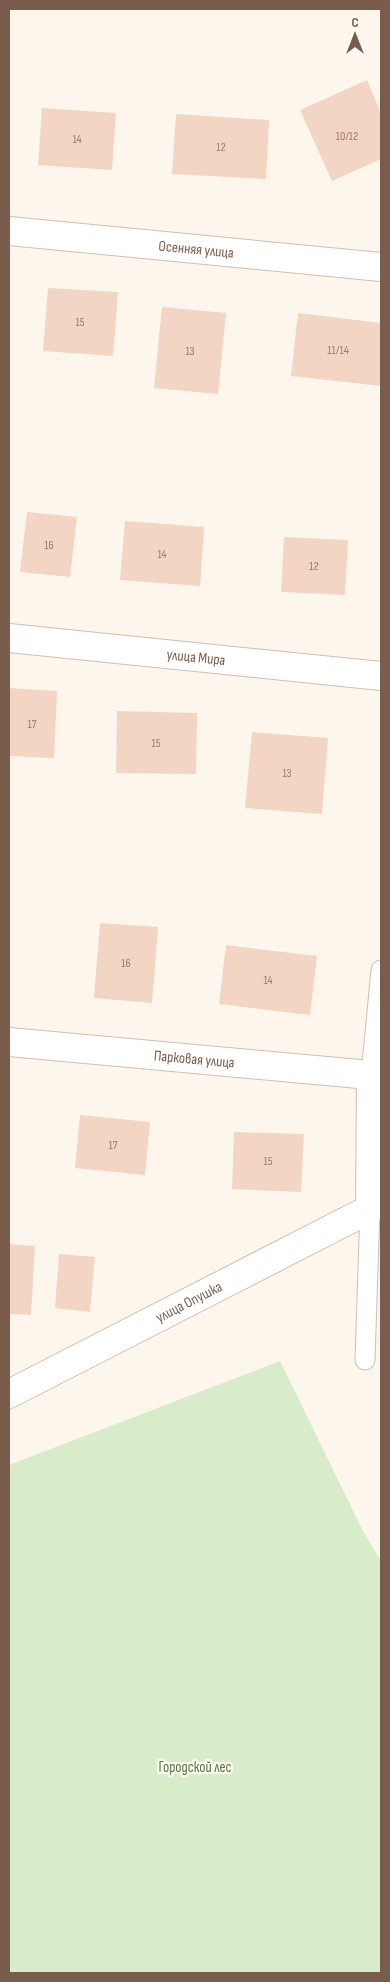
<svg xmlns="http://www.w3.org/2000/svg" width="390" height="1982" viewBox="0 0 390 1982" font-family="'Sofia Sans Condensed',sans-serif">
	<style>
		.green { fill: #d8ecc9 }
		.building { fill: #f3d5c3 }
		.lines { fill: none; stroke-linecap: round; stroke-linejoin: round }
		.lane-casing { stroke: #d1beb0; stroke-width: 21 }
		.street-casing { stroke: #d1beb0; stroke-width: 30 }
		.lane { stroke: #fff; stroke-width: 19 }
		.street { stroke: #fff; stroke-width: 28 }
		.labels { text-anchor: middle; stroke-width: 4.5; stroke-linejoin: round; paint-order: stroke }
		.number-label { font-size: 12px; fill: #987a6a }
		.street-label { font-size: 15px; fill: #7a5c4d; stroke: #fffaf3 }
		.park-label { font-size: 15px; fill: #537a41; stroke: #fffaf3 }
	</style>
	<rect width="100%" height="100%" fill="#fdf6ec"/>
	<!-- green -->
	<polygon class="green" points="280,1361 363,1531 381,1561 381,1973 9,1973 9,1465"/>
	<!-- building -->
	<g class="building">
		<polygon points="367,80 381,113 381,159 332,181 300,110"/>
		<polygon points="42,108 116,113 112,170 38,165"/>
		<polygon points="176,114 269,120 266,179 172,174"/>
		<polygon points="48,288 118,292 113,356 43,351"/>
		<polygon points="162,307 226,313 218,394 154,388"/>
		<polygon points="298,313 381,323 381,386 291,376"/>
		<polygon points="27,512 77,517 70,577 20,572"/>
		<polygon points="125,521 204,527 200,586 120,580"/>
		<polygon points="284,537 348,540 345,595 281,592"/>
		<polygon points="9,688 57,691 54,758 9,756"/>
		<polygon points="117,711 197,713 196,774 116,773"/>
		<polygon points="252,732 328,738 322,814 245,808"/>
		<polygon points="100,923 158,927 152,1003 94,998"/>
		<polygon points="226,945 317,956 310,1015 219,1004"/>
		<polygon points="80,1115 150,1122 145,1175 75,1168"/>
		<polygon points="234,1132 304,1134 301,1192 232,1189"/>
		<polygon points="9,1244 35,1246 31,1315 9,1314"/>
		<polygon points="59,1254 95,1257 90,1312 55,1308"/>
	</g>
	<g class="lines">
		<defs>
			<g id="lane">
				<polyline points="371,1075 381,970"/>
				<polyline points="365,1360 370,1209"/>
			</g>
			<g id="street">
				<path id="s1" d="M 9,231 L 381,267"/>
				<path id="s2" d="M 9,638 L 381,676"/>
				<path id="s3" d="M 9,1042 L 381,1076"/>
				<path id="s4" d="M 9,1394 L 370,1209 L 371,1075"/>
			</g>
		</defs>
		<!-- lane casing -->
		<use href="#lane" class="lane-casing"/>
		<!-- street casing -->
		<use href="#street" class="street-casing"/>
		<!-- lane -->
		<use href="#lane" class="lane"/>
		<!-- street -->
		<use href="#street" class="street"/>
	</g>
	<g class="labels">
		<!-- number labels -->
		<g class="number-label">
			<text x="347" y="140">10/12</text>
			<text x="77" y="143">14</text>
			<text x="221" y="151">12</text>
			<text x="80" y="326">15</text>
			<text x="338" y="354">11/14</text>
			<text x="190" y="355">13</text>
			<text x="49" y="549">16</text>
			<text x="162" y="558">14</text>
			<text x="314" y="570">12</text>
			<text x="32" y="728">17</text>
			<text x="156" y="747">15</text>
			<text x="287" y="777">13</text>
			<text x="126" y="967">16</text>
			<text x="268" y="984">14</text>
			<text x="113" y="1149">17</text>
			<text x="268" y="1165">15</text>
		</g>
		<!-- street labels -->
		<g class="street-label">
			<text dy="5" stroke="none"><textPath href="#s1" startOffset="188">Осенняя улица</textPath></text>
			<text dy="5" stroke="none"><textPath href="#s2" startOffset="188">улица Мира</textPath></text>
			<text dy="5" stroke="none"><textPath href="#s3" startOffset="186">Парковая улица</textPath></text>
			<text dy="5" stroke="none"><textPath href="#s4" startOffset="202">улица Опушка</textPath></text>
		</g>
		<!-- park labels -->
		<g class="park-label">
			<text x="195" y="1772">Городской лес</text>
		</g>
	</g>
	<!-- border -->
	<rect width="390" height="1982" fill="none" stroke="#7a5c4d" stroke-width="20"/>
	<!-- north arrow -->
	<g transform="translate(355 35)" stroke="#fffaf3" stroke-width="4" paint-order="stroke">
	<path d="M0-4L9 19L0 12L-9 19Z" fill="#7a5c4d"/>
	<text y="-8" font-size="14" font-weight="bold" text-anchor="middle" fill="#7a5c4d">С</text>
	</g>
</svg>
